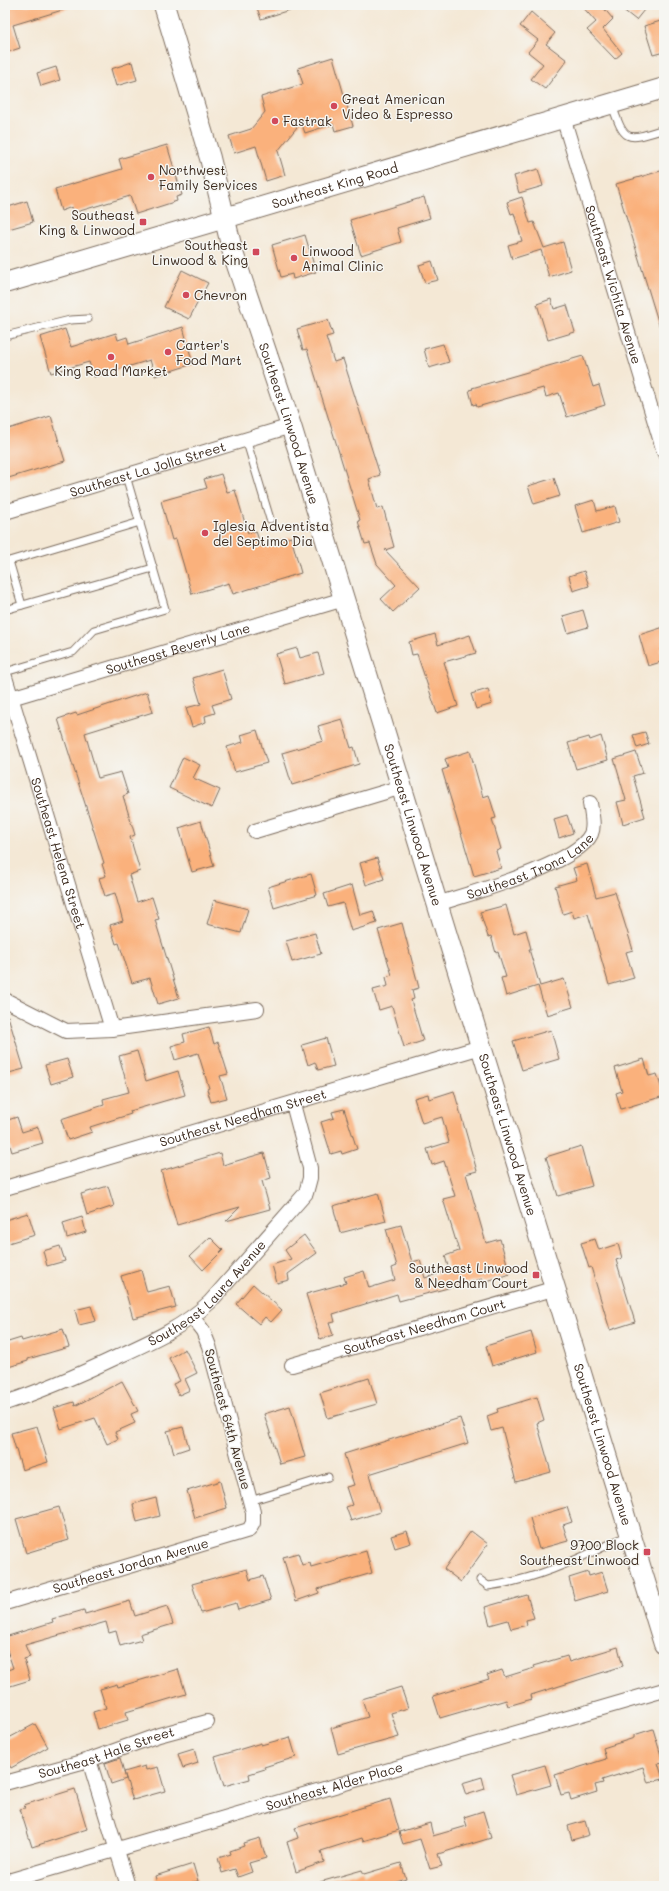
<svg xmlns="http://www.w3.org/2000/svg" width="669" height="1891" viewBox="0 0 669 1891" font-family="Mali,sans-serif">
	<style>
		.building { fill: #fab17c }
		.lines { fill: none; stroke-linecap: round; stroke-linejoin: round }
		.service-casing { stroke: #7c6c5e; stroke-width: 9 }
		.minor-casing { stroke: #7c6c5e; stroke-width: 16 }
		.secondary-casing { stroke: #7c6c5e; stroke-width: 22 }
		.service { stroke: #fff; stroke-width: 7 }
		.minor { stroke: #fff; stroke-width: 14 }
		.secondary { stroke: #fff; stroke-width: 20 }
		.poi-dot { fill: #d1495b; stroke: #f6f6f2; stroke-width: 1.5 }
		.labels { text-anchor: middle; stroke-width: 3; stroke-linejoin: round; paint-order: stroke }
		.poi-label { font-size: 13px; fill: #3b2a1e; stroke: #f6f6f2; text-anchor: start }
		.street-label { font-size: 13px; fill: #3b2a1e; stroke: #f6f6f2 }
	</style>
	<rect width="100%" height="100%" fill="#f6f6f2"/>
	<filter id="ink" filterUnits="userSpaceOnUse"><feTurbulence type="fractalNoise" baseFrequency=".025" numOctaves="2"/><feDisplacementMap in="SourceGraphic" scale="8" xChannelSelector="R" yChannelSelector="G"/><feConvolveMatrix kernelMatrix="1 2 1 2 8 2 1 2 1" color-interpolation-filters="sRGB"/></filter>
	<filter id="wash" filterUnits="userSpaceOnUse"><feTurbulence type="fractalNoise" baseFrequency=".012" numOctaves="4" result="noise"/><feDisplacementMap in="SourceGraphic" scale="16" xChannelSelector="R" yChannelSelector="G"/><feGaussianBlur stdDeviation="0.9" result="paint"/><feColorMatrix in="noise" values="0 0 0 0 0 0 0 0 0 0 0 0 0 0 0 0 0 1.4 0 .05"/><feComposite in="paint" operator="in"/></filter>
	<g filter="url(#wash)">
		<rect width="100%" height="100%" fill="#f4e8d5"/>
		<g id="blocks">
			<!-- building -->
			<g class="building">
				<polygon points="5,5 69,5 69,8 13,25 20,48 5,53"/>
				<polygon points="256,5 296,5 296,8 261,19"/>
				<polygon points="581,5 601,5 613,19 603,29 622,53 615,59 587,30 596,22"/>
				<polygon points="617,5 648,5 636,20"/>
				<polygon points="531,12 555,33 546,44 567,60 545,89 531,79 543,64 528,52 538,40 520,26"/>
				<polygon points="664,20 664,52 653,55 644,26"/>
				<polygon points="333,57 353,126 335,131 333,124 305,133 301,122 278,151 285,175 266,181 256,146 234,153 229,136 251,129 265,112 261,97 303,84 298,68"/>
				<polygon points="132,62 137,80 116,86 111,69"/>
				<polygon points="56,67 60,80 41,86 37,73"/>
				<polygon points="167,145 182,195 176,197 177,201 136,214 130,196 73,213 72,207 61,211 55,189 122,169 119,159"/>
				<polygon points="538,169 543,186 519,193 514,176"/>
				<polygon points="664,170 664,331 661,331 616,184"/>
				<polygon points="424,197 430,218 397,228 401,242 361,255 350,220"/>
				<polygon points="522,197 530,223 534,222 544,248 563,242 571,270 549,277 541,250 512,259 508,245 522,241 514,213 511,214 507,202"/>
				<polygon points="27,201 33,222 5,230 5,208"/>
				<polygon points="305,235 316,272 293,279 292,274 281,277 272,245"/>
				<polygon points="432,261 438,280 425,283 419,265"/>
				<polygon points="182,270 208,283 189,319 164,307"/>
				<polygon points="551,299 554,309 567,305 575,332 548,340 537,304"/>
				<polygon points="328,320 333,335 326,337 334,362 343,359 380,475 369,479 377,509 383,507 394,547 385,550 420,587 393,612 381,599 396,585 377,564 370,543 365,544 358,521 360,520 307,349 303,350 297,329"/>
				<polygon points="183,327 193,364 155,376 150,360 94,377 89,362 51,373 40,337 65,329 71,347 116,333 118,340 127,337 129,344"/>
				<polygon points="443,344 449,362 429,368 424,349"/>
				<polygon points="583,356 593,387 599,385 605,405 567,417 559,393 546,397 543,388 477,407 476,404 473,405 469,390 473,389 472,388"/>
				<polygon points="51,416 65,461 5,479 5,430"/>
				<polygon points="221,474 227,492 235,490 248,533 256,531 261,547 291,537 301,573 233,594 229,583 192,594 176,539 172,540 161,501 207,488 204,479"/>
				<polygon points="554,478 560,496 534,504 528,486"/>
				<polygon points="594,500 597,511 615,506 619,522 583,533 575,506"/>
				<polygon points="584,571 589,586 573,591 569,576"/>
				<polygon points="583,610 588,627 568,633 563,616"/>
				<polygon points="664,627 664,648 660,649 664,661 648,666 639,635"/>
				<polygon points="435,634 438,645 470,635 476,653 444,662 458,706 437,713 417,654 412,655 409,642"/>
				<polygon points="297,648 300,658 318,653 324,673 285,684 276,654"/>
				<polygon points="222,669 231,699 212,705 215,713 205,716 206,722 192,727 186,708 201,704 193,678"/>
				<polygon points="488,689 492,704 476,709 471,694"/>
				<polygon points="147,692 153,712 85,733 98,778 121,772 128,794 123,796 135,835 130,837 140,871 129,875 137,902 152,897 159,919 155,920 179,998 158,1004 150,978 132,983 119,943 116,944 110,925 123,921 115,893 105,896 99,878 106,876 102,864 104,863 58,719 76,713 77,715"/>
				<polygon points="342,719 351,748 354,747 359,764 292,785 282,753 323,741 318,726"/>
				<polygon points="257,730 267,763 235,772 227,747 243,742 241,735"/>
				<polygon points="645,732 649,744 637,748 633,735"/>
				<polygon points="601,736 608,760 576,769 568,743 589,737 590,740"/>
				<polygon points="470,751 483,797 489,795 496,818 492,819 501,849 496,851 501,868 474,876 442,770 448,768 445,759"/>
				<polygon points="636,752 643,773 633,776 645,817 623,824 617,802 626,800 614,759"/>
				<polygon points="183,757 200,765 193,778 220,790 212,808 169,788"/>
				<polygon points="567,815 573,833 559,838 554,819"/>
				<polygon points="201,821 214,866 192,872 179,828"/>
				<polygon points="377,858 384,879 366,885 360,863"/>
				<polygon points="587,864 596,897 615,892 633,950 626,952 634,978 609,985 588,914 574,918 572,911 563,914 555,886 577,880 573,868"/>
				<polygon points="311,874 317,895 274,908 268,887"/>
				<polygon points="352,885 360,915 373,911 377,923 351,931 343,903 328,907 324,894"/>
				<polygon points="214,900 248,909 241,933 207,924"/>
				<polygon points="506,905 514,934 526,930 531,949 529,949 540,986 564,979 573,1007 547,1015 538,986 506,996 501,978 506,977 498,952 496,953 491,936 488,937 480,912"/>
				<polygon points="402,923 419,988 412,990 414,999 411,1000 423,1041 404,1047 392,1006 379,1010 373,990 388,986 386,977 392,975 378,930"/>
				<polygon points="315,933 321,954 292,962 286,941"/>
				<polygon points="5,1016 8,1016 24,1069 5,1074"/>
				<polygon points="209,1027 214,1044 218,1042 228,1074 220,1076 227,1098 211,1102 207,1089 209,1088 198,1053 175,1060 171,1046 185,1042 183,1034"/>
				<polygon points="551,1030 559,1059 522,1070 513,1041"/>
				<polygon points="326,1038 334,1066 318,1070 315,1062 308,1065 302,1045"/>
				<polygon points="137,1051 146,1081 178,1071 185,1095 130,1111 131,1114 90,1127 92,1132 68,1140 61,1119 104,1105 103,1099 129,1092 119,1056"/>
				<polygon points="67,1059 73,1077 51,1084 45,1065"/>
				<polygon points="644,1059 649,1076 657,1074 664,1096 621,1109 616,1093 622,1091 615,1068"/>
				<polygon points="454,1091 477,1171 466,1174 486,1243 500,1239 510,1274 483,1282 482,1279 399,1301 397,1294 333,1314 335,1322 329,1323 333,1335 320,1339 306,1294 346,1283 344,1277 364,1271 369,1288 395,1280 392,1268 397,1266 386,1229 401,1225 412,1262 420,1260 425,1278 449,1270 445,1256 459,1251 443,1199 455,1196 444,1161 432,1165 427,1149 449,1142 442,1117 422,1123 414,1098 428,1094 429,1099"/>
				<polygon points="344,1109 357,1149 342,1154 341,1151 331,1154 321,1122 334,1118 332,1112"/>
				<polygon points="17,1117 22,1132 38,1127 43,1143 12,1152 5,1129 5,1121"/>
				<polygon points="581,1146 592,1186 558,1196 546,1157"/>
				<polygon points="220,1153 223,1165 264,1153 271,1178 262,1181 270,1209 226,1221 240,1207 177,1225 161,1171"/>
				<polygon points="108,1186 114,1206 87,1215 81,1194"/>
				<polygon points="378,1193 386,1221 340,1233 333,1206"/>
				<polygon points="28,1213 35,1235 5,1244 5,1220"/>
				<polygon points="82,1217 86,1232 67,1238 63,1223"/>
				<polygon points="304,1235 317,1253 288,1274 289,1280 277,1283 272,1265 291,1259 285,1250"/>
				<polygon points="210,1237 223,1250 203,1270 190,1256"/>
				<polygon points="595,1239 599,1250 618,1244 622,1258 616,1260 635,1322 610,1330 591,1267 589,1268 581,1243"/>
				<polygon points="60,1246 65,1261 47,1266 43,1251"/>
				<polygon points="141,1270 147,1292 170,1286 176,1307 133,1318 121,1276"/>
				<polygon points="253,1284 282,1310 271,1322 265,1317 259,1324 236,1304"/>
				<polygon points="91,1306 96,1321 79,1325 75,1310"/>
				<polygon points="63,1329 69,1347 28,1359 28,1361 5,1368 5,1343 21,1338 22,1341"/>
				<polygon points="531,1332 537,1352 492,1366 486,1346"/>
				<polygon points="185,1349 197,1373 185,1379 190,1390 179,1395 173,1384 180,1381 169,1358"/>
				<polygon points="369,1378 377,1404 328,1418 320,1393"/>
				<polygon points="122,1381 138,1411 131,1414 135,1423 115,1432 118,1439 107,1444 95,1418 61,1429 54,1408 74,1402 75,1406"/>
				<polygon points="537,1397 544,1420 537,1423 551,1472 516,1482 502,1428 491,1431 487,1416 498,1412 497,1409"/>
				<polygon points="290,1406 305,1457 280,1464 264,1414"/>
				<polygon points="460,1418 468,1443 369,1474 380,1512 351,1521 346,1507 352,1505 346,1487 354,1485 344,1454"/>
				<polygon points="37,1426 48,1462 22,1470 11,1433"/>
				<polygon points="183,1427 189,1448 174,1453 167,1431"/>
				<polygon points="220,1481 227,1508 195,1518 187,1491"/>
				<polygon points="156,1498 160,1516 137,1522 133,1504"/>
				<polygon points="59,1507 69,1540 26,1553 16,1519"/>
				<polygon points="567,1507 572,1522 563,1525 568,1541 539,1549 530,1518"/>
				<polygon points="407,1531 411,1543 395,1548 391,1536"/>
				<polygon points="471,1531 488,1544 461,1582 444,1569"/>
				<polygon points="366,1551 372,1573 318,1589 319,1593 296,1601 283,1557 298,1553 302,1565 310,1563 311,1567"/>
				<polygon points="247,1569 250,1580 263,1576 271,1600 238,1610 236,1603 201,1613 192,1584"/>
				<polygon points="588,1572 589,1576 602,1572 608,1591 575,1601 569,1578"/>
				<polygon points="527,1595 534,1618 526,1620 527,1625 511,1629 508,1620 490,1625 485,1607"/>
				<polygon points="130,1601 135,1616 167,1606 173,1624 140,1634 142,1640 120,1646 116,1631 109,1633 106,1622 25,1645 30,1657 24,1659 30,1680 7,1687 5,1671 13,1668 5,1644 5,1637 53,1622 52,1619 84,1610 85,1614"/>
				<polygon points="618,1647 623,1666 531,1695 532,1699 508,1706 506,1700 496,1703 495,1702 440,1718 433,1696 489,1679 487,1675 502,1670 505,1677 534,1668 533,1666 567,1656 569,1662"/>
				<polygon points="178,1669 186,1694 126,1712 128,1720 98,1729 93,1712 106,1708 100,1689 117,1684 118,1687"/>
				<polygon points="401,1687 408,1708 391,1713 399,1737 338,1754 331,1728 368,1717 362,1699"/>
				<polygon points="35,1724 48,1747 11,1768 5,1758 5,1740"/>
				<polygon points="653,1729 663,1762 658,1763 663,1779 648,1783 643,1767 602,1780 603,1783 595,1785 597,1792 571,1800 569,1793 561,1795 555,1775 606,1759 603,1748 634,1738 634,1735"/>
				<polygon points="290,1737 296,1757 264,1767 265,1769 249,1774 250,1779 224,1786 215,1757 261,1743 261,1745"/>
				<polygon points="194,1749 198,1763 183,1768 178,1754"/>
				<polygon points="120,1758 126,1779 111,1784 105,1763"/>
				<polygon points="545,1765 551,1785 516,1795 510,1775"/>
				<polygon points="145,1766 146,1770 158,1767 165,1791 133,1800 124,1772"/>
				<polygon points="482,1777 485,1789 466,1795 462,1783"/>
				<polygon points="75,1789 87,1829 32,1847 20,1809 25,1808 24,1805"/>
				<polygon points="390,1799 399,1830 363,1841 362,1838 321,1851 324,1862 296,1872 287,1842 298,1838 295,1828"/>
				<polygon points="483,1811 491,1838 438,1854 442,1866 430,1869 420,1839 403,1844 399,1832 430,1823 433,1836 467,1826 464,1817"/>
				<polygon points="585,1821 589,1835 572,1840 568,1826"/>
				<polygon points="260,1838 266,1858 249,1863 252,1872 238,1877 235,1869 222,1873 218,1858 231,1854 230,1851 244,1846 243,1843"/>
				<polygon points="401,1863 406,1879 384,1886 321,1886 320,1882 362,1870 364,1874"/>
				<polygon points="193,1864 198,1881 190,1883 191,1886 158,1886 155,1876"/>
			</g>
		</g>
	</g>
	<g filter="url(#ink)">
		<use href="#blocks" fill-opacity="0" stroke="#7c6c5e" stroke-width="1"/>
		<g class="lines">
			<defs>
				<g id="service">
					<path d="M 612,105 C 625,143 626,141 664,129"/>
					<polyline points="5,336 70,320 88,319"/>
					<polyline points="246,439 270,519"/>
					<polyline points="22,605 9,561 140,522"/>
					<polyline points="5,610 153,568 126,476"/>
					<polyline points="5,672 73,652 94,630 165,609 153,568"/>
					<polyline points="250,1501 328,1477"/>
					<path d="M 480,1580 L 488,1586 C 538,1580 584,1556 629,1535"/>
				</g>
				<g id="minor">
					<path id="s1" d="M 563,117 L 664,452"/>
					<path id="s2" d="M 5,512 L 291,426"/>
					<path id="s3" d="M 5,677 L 112,1029"/>
					<path id="s4" d="M 11,698 L 344,599"/>
					<polyline points="255,831 402,787"/>
					<path id="s5" d="M 437,904 C 471,893 576,865 591,834 C 595,825 591,812 590,803"/>
					<polyline points="5,1000 66,1031 112,1029 257,1009"/>
					<path id="s6" d="M 5,1188 L 481,1047"/>
					<path id="s7" d="M 292,1365 L 556,1288"/>
					<path id="s8" d="M 5,1403 C 45,1390 81,1374 119,1356 C 152,1341 183,1327 210,1302 L 306,1193 L 310,1178 L 310,1168 L 293,1104"/>
					<path id="s9" d="M 5,1603 L 249,1530 L 253,1523 L 253,1512 L 209,1346 L 203,1331 L 193,1318"/>
					<polyline points="89,1760 128,1886"/>
					<path id="s10" d="M 5,1783 L 89,1760 L 159,1735 L 207,1722"/>
					<path id="s11" d="M 5,1882 L 664,1690"/>
				</g>
				<g id="secondary">
					<path id="s12" d="M 164,5 L 210,158 L 233,253 L 291,426 L 664,1644"/>
					<path id="s13" d="M 5,283 L 664,88"/>
				</g>
			</defs>
			<!-- service casing -->
			<use href="#service" class="service-casing"/>
			<!-- minor casing -->
			<use href="#minor" class="minor-casing"/>
			<!-- secondary casing -->
			<use href="#secondary" class="secondary-casing"/>
			<!-- service -->
			<use href="#service" class="service"/>
			<!-- minor -->
			<use href="#minor" class="minor"/>
			<!-- secondary -->
			<use href="#secondary" class="secondary"/>
		</g>
	</g>
	<!-- markers -->
	<g class="poi-dot">
		<circle cx="334" cy="106" r="4"/>
		<circle cx="275" cy="121" r="4"/>
		<circle cx="151" cy="177" r="4"/>
		<rect x="139" y="218" width="8" height="8" rx="2"/>
		<rect x="252" y="248" width="8" height="8" rx="2"/>
		<circle cx="294" cy="258" r="4"/>
		<circle cx="186" cy="295" r="4"/>
		<circle cx="168" cy="352" r="4"/>
		<circle cx="111" cy="357" r="4"/>
		<circle cx="205" cy="533" r="4"/>
		<rect x="532" y="1271" width="8" height="8" rx="2"/>
		<rect x="643" y="1548" width="8" height="8" rx="2"/>
	</g>
	<g class="labels">
		<!-- poi labels -->
		<g class="poi-label">
			<text x="342" y="104">Great American<tspan x="342" dy="15">Video &amp; Espresso</tspan></text>
			<text x="283" y="126">Fastrak</text>
			<text x="159" y="175">Northwest<tspan x="159" dy="15">Family Services</tspan></text>
			<text x="135" y="220" text-anchor="end">Southeast<tspan x="135" dy="15">King &amp; Linwood</tspan></text>
			<text x="248" y="250" text-anchor="end">Southeast<tspan x="248" dy="15">Linwood &amp; King</tspan></text>
			<text x="302" y="256">Linwood<tspan x="302" dy="15">Animal Clinic</tspan></text>
			<text x="194" y="300">Chevron</text>
			<text x="176" y="350">Carter's<tspan x="176" dy="15">Food Mart</tspan></text>
			<text x="111" y="376" text-anchor="middle">King Road Market</text>
			<text x="213" y="531">Iglesia Adventista<tspan x="213" dy="15">del Septimo Dia</tspan></text>
			<text x="528" y="1273" text-anchor="end">Southeast Linwood<tspan x="528" dy="15">&amp; Needham Court</tspan></text>
			<text x="639" y="1550" text-anchor="end">9700 Block<tspan x="639" dy="15">Southeast Linwood</tspan></text>
		</g>
		<!-- street labels -->
		<g class="street-label">
			<text dy="5" stroke="none"><textPath href="#s13" startOffset="344">Southeast King Road</textPath></text>
			<text dy="5" stroke="none"><textPath href="#s1" startOffset="175">Southeast Wichita Avenue</textPath></text>
			<text dy="5" stroke="none"><textPath href="#s12" startOffset="437">Southeast Linwood Avenue</textPath></text>
			<text dy="5" stroke="none"><textPath href="#s2" startOffset="149">Southeast La Jolla Street</textPath></text>
			<text dy="5" stroke="none"><textPath href="#s4" startOffset="174">Southeast Beverly Lane</textPath></text>
			<text dy="5" stroke="none"><textPath href="#s12" startOffset="857">Southeast Linwood Avenue</textPath></text>
			<text dy="5" stroke="none"><textPath href="#s3" startOffset="184">Southeast Helena Street</textPath></text>
			<text dy="5" stroke="none"><textPath href="#s5" startOffset="101">Southeast Trona Lane</textPath></text>
			<text dy="5" stroke="none"><textPath href="#s6" startOffset="248">Southeast Needham Street</textPath></text>
			<text dy="5" stroke="none"><textPath href="#s12" startOffset="1181">Southeast Linwood Avenue</textPath></text>
			<text dy="5" stroke="none"><textPath href="#s8" startOffset="233">Southeast Laura Avenue</textPath></text>
			<text dy="5" stroke="none"><textPath href="#s7" startOffset="138">Southeast Needham Court</textPath></text>
			<text transform="translate(228 1419) rotate(75)" y="5">Southeast 64th Avenue</text>
			<text dy="5" stroke="none"><textPath href="#s12" startOffset="1505">Southeast Linwood Avenue</textPath></text>
			<text dy="5" stroke="none"><textPath href="#s9" startOffset="131">Southeast Jordan Avenue</textPath></text>
			<text dy="5" stroke="none"><textPath href="#s10" startOffset="106">Southeast Hale Street</textPath></text>
			<text dy="5" stroke="none"><textPath href="#s11" startOffset="343">Southeast Alder Place</textPath></text>
		</g>
	</g>
	<!-- margin -->
	<rect width="669" height="1891" fill="none" stroke="#f6f6f2" stroke-width="20"/>
</svg>
